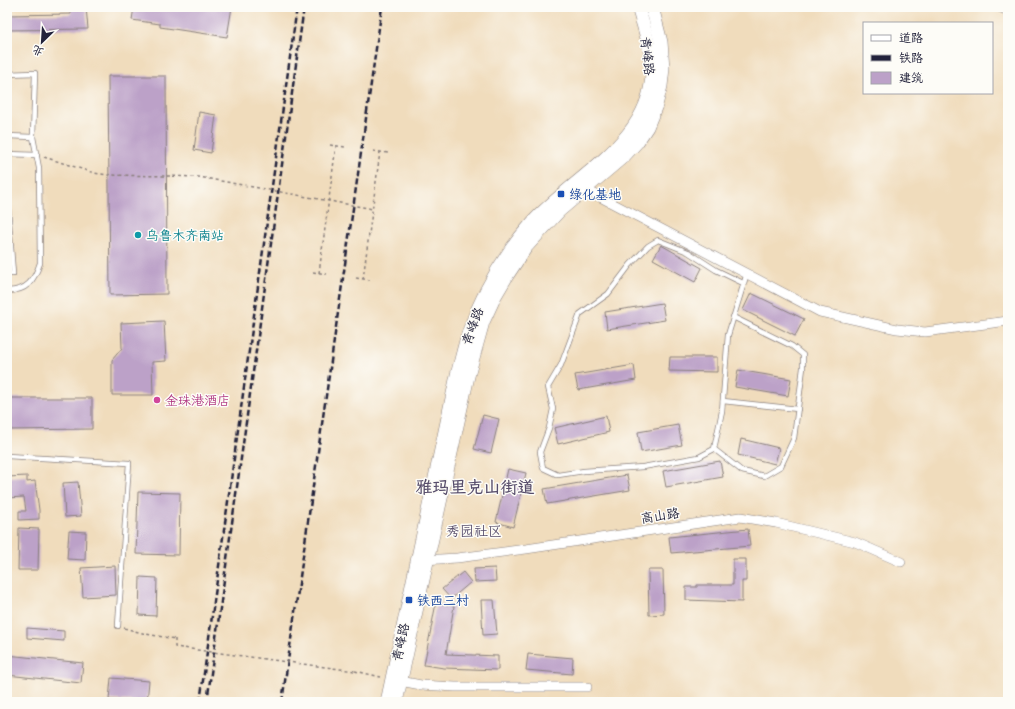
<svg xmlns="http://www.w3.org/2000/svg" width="1015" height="709" viewBox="0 0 1015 709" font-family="'Indie Flower','LXGW WenKai TC',sans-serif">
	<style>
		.building { fill: #bca1c8 }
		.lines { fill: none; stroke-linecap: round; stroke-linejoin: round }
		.service-casing { stroke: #897f7c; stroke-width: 6 }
		.minor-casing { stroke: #897f7c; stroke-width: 10 }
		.secondary-casing { stroke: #897f7c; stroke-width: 14 }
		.path { stroke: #897f7c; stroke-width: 1.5; stroke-dasharray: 3 3; stroke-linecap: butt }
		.service { stroke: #fff; stroke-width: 4.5 }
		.minor { stroke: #fff; stroke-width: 9 }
		.secondary { stroke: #fff; stroke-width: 13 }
		.rail { stroke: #22223b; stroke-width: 2.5; stroke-dasharray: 6 3; stroke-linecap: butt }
		.path-bridge { stroke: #897f7c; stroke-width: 1.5; stroke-dasharray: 3 3; stroke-linecap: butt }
		.transit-dot { fill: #1a4fb4; stroke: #fdfcf7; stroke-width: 1.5 }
		.culture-dot { fill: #0f9aa8; stroke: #fdfcf7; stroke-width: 1.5 }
		.hotel-dot { fill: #d1479c; stroke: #fdfcf7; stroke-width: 1.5 }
		.labels { text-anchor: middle; stroke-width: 3; stroke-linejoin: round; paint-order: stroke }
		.street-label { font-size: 13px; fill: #22223b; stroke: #fdfcf7 }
		.transit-label { font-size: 13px; fill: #164399; stroke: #fdfcf7; text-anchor: start }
		.culture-label { font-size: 13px; fill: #0d838f; stroke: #fdfcf7; text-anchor: start }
		.hotel-label { font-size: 13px; fill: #b23c85; stroke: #fdfcf7; text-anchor: start }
		.neighbourhood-label { font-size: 14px; fill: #584e6c; stroke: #fdfcf7 }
		.district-label { font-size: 17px; font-weight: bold; fill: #584e6c; stroke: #fdfcf7 }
	</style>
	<rect width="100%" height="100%" fill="#fdfcf7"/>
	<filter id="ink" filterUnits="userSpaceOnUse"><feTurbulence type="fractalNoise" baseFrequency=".025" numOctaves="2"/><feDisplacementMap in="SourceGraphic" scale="8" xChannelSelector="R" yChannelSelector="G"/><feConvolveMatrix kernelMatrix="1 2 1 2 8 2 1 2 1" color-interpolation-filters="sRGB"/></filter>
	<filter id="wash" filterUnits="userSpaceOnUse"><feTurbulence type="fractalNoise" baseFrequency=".012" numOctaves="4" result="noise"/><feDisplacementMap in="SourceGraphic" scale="16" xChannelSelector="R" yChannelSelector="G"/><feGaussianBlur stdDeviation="0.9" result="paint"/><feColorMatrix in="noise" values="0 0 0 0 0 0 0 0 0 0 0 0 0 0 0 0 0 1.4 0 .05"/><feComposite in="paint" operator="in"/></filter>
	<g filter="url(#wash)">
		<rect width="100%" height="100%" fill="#f0dcbc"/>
		<g id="blocks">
			<!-- building -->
			<g class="building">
				<polygon points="71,7 86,7 88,29 7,30 7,15 71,14"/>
				<polygon points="134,7 232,7 227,37 160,27 160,24 132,20"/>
				<polygon points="108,76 166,76 167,294 110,295"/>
				<polygon points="199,112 216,115 211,153 194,150"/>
				<polygon points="661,245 702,268 695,282 653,259"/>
				<polygon points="751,293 804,319 795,336 743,310"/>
				<polygon points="662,303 665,320 607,329 605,312"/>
				<polygon points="164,321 166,361 152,362 153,395 112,395 112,360 122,348 121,323"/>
				<polygon points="670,357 717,357 717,372 669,371"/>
				<polygon points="634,365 636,380 578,390 575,375"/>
				<polygon points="738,370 791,379 788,396 735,387"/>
				<polygon points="7,398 92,398 92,429 7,430"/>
				<polygon points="483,415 499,419 491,453 474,449"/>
				<polygon points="606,416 609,432 558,444 554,428"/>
				<polygon points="678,425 682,445 641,452 638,432"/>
				<polygon points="741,439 779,448 775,464 738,455"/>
				<polygon points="720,461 723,477 666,487 663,471"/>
				<polygon points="508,469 526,473 513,527 496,522"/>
				<polygon points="627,475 630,490 547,504 544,489"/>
				<polygon points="27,476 27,482 35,481 39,510 39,519 19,520 19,511 26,511 24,497 7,498 7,477"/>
				<polygon points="78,482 81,516 65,517 63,483"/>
				<polygon points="138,492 180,493 179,555 136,554"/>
				<polygon points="19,528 39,529 38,570 18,570"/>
				<polygon points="748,529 750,546 671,553 669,537"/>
				<polygon points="69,531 86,532 85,560 67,559"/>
				<polygon points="733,559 746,559 746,581 742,581 742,602 686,600 686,587 697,587 697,585 733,585"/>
				<polygon points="115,566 116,595 83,597 81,568"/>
				<polygon points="495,568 496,581 475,582 474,569"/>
				<polygon points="648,570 663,570 664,614 649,615"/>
				<polygon points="463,572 471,582 451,599 442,589"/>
				<polygon points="140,577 157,578 156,616 139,615"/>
				<polygon points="481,600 494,600 497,634 483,635"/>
				<polygon points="436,603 454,606 446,654 498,656 498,670 444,668 424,665"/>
				<polygon points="27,628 64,631 64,641 27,638"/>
				<polygon points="528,654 573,658 572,674 526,670"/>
				<polygon points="7,655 83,663 81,683 7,675"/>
				<polygon points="111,678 149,681 147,702 109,700"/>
			</g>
		</g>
	</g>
	<g filter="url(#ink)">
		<use href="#blocks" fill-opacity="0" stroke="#897f7c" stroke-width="1"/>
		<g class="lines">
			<defs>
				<g id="service">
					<polyline points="7,74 35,73 33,137"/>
					<path d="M 7,136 L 33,137 L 39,168 L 40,263 C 34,281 27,291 7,291"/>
					<polyline points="7,154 37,155"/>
					<polyline points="7,195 13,274 7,274"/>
					<polyline points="743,283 716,270 688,252 658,240 648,246 630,265 608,294 580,314 561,365 548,387 553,409 549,428 540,452 543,468 558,475 584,471 643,467 699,457 714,449 722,411 728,335 747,273"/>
					<polyline points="723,401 798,409"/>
					<polyline points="714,449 742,471 764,476 781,466 794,438 803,368 803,355 792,346 733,317"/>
					<polyline points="7,456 129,463 118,626"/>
				</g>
				<g id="minor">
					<polyline points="999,7 1008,11"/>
					<polyline points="585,189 820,312 897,329 925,332 1008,321"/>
					<polyline points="423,560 457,558 526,549 740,517 776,523 855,542 901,562"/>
					<polyline points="395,680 421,685 455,687 587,687"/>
				</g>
				<g id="secondary">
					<path d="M 387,702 L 457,375 C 461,361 464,346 469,331 C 483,292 505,253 533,222 C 574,176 651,142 652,72 C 652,50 644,28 638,7"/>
					<polyline points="396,702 468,376 483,322 495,296 508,274 526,247 559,211 624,156 637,142 647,127 656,105 661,86 663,68 661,42 652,7"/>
				</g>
			</defs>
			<!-- service casing -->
			<use href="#service" class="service-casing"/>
			<!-- minor casing -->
			<use href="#minor" class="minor-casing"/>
			<!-- secondary casing -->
			<use href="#secondary" class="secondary-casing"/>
			<!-- path -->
			<g class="path">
				<polyline points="330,145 345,147"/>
				<polyline points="373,151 388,153"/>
				<polyline points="44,157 94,173 108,175 167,176"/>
				<polyline points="313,272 327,274"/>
				<polyline points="319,273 336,146"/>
				<polyline points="356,278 370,280"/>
				<polyline points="363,279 380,152"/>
				<polyline points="124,628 146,634 175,639"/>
				<polyline points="355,671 381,677"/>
			</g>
			<!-- service -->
			<use href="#service" class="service"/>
			<!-- minor -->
			<use href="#minor" class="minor"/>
			<!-- secondary -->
			<use href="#secondary" class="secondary"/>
			<!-- rail -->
			<g class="rail">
				<polyline points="200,702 297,7"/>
				<polyline points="207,702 304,7"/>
				<polyline points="282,702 382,7"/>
			</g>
			<!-- path-bridge -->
			<g class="path-bridge">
				<polyline points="167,176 199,177 373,209"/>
				<polyline points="175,639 175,647 355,671"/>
			</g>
		</g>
	</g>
	<!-- markers -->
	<g class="transit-dot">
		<rect x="557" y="190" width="8" height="8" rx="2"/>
		<rect x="405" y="596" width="8" height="8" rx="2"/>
	</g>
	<circle class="culture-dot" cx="138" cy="235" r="4"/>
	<circle class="hotel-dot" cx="157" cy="400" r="4"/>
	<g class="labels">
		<!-- street labels -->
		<g class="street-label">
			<text transform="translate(648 56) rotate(83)" y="5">青峰路</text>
			<text transform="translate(472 326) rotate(-70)" y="5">青峰路</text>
			<text transform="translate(660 515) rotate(-9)" y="5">高山路</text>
			<text transform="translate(400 642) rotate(-78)" y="5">青峰路</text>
		</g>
		<!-- transit labels -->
		<g class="transit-label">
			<text x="569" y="199">绿化基地</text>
			<text x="417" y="605">铁西三村</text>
		</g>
		<!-- culture labels -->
		<g class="culture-label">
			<text x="146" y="240">乌鲁木齐南站</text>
		</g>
		<!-- hotel labels -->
		<g class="hotel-label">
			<text x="165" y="405">金珠港酒店</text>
		</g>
		<!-- neighbourhood labels -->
		<g class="neighbourhood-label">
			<text x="474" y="536">秀园社区</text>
		</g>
		<!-- district labels -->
		<g class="district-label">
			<text x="475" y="493">雅玛里克山街道</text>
		</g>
	</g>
	<!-- margin -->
	<rect width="1015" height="709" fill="none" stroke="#fdfcf7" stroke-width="24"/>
	<!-- legend -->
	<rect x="863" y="22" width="130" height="72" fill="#fdfcf7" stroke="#a5a5ac"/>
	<rect x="871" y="35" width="20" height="6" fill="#ffffff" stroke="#a5a5ac"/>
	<text x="899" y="42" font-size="12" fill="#22223b">道路</text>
	<rect x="871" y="55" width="20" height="6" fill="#22223b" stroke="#a5a5ac"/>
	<text x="899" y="62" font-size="12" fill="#22223b">铁路</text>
	<rect x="871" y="72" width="20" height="12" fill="#bca1c8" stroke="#a5a5ac"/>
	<text x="899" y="82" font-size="12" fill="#22223b">建筑</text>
	<!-- north arrow -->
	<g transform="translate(42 42) rotate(205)" stroke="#fdfcf7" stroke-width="3" paint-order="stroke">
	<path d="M0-3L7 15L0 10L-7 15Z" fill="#22223b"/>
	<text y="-6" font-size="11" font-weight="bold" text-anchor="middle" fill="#22223b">北</text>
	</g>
</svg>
